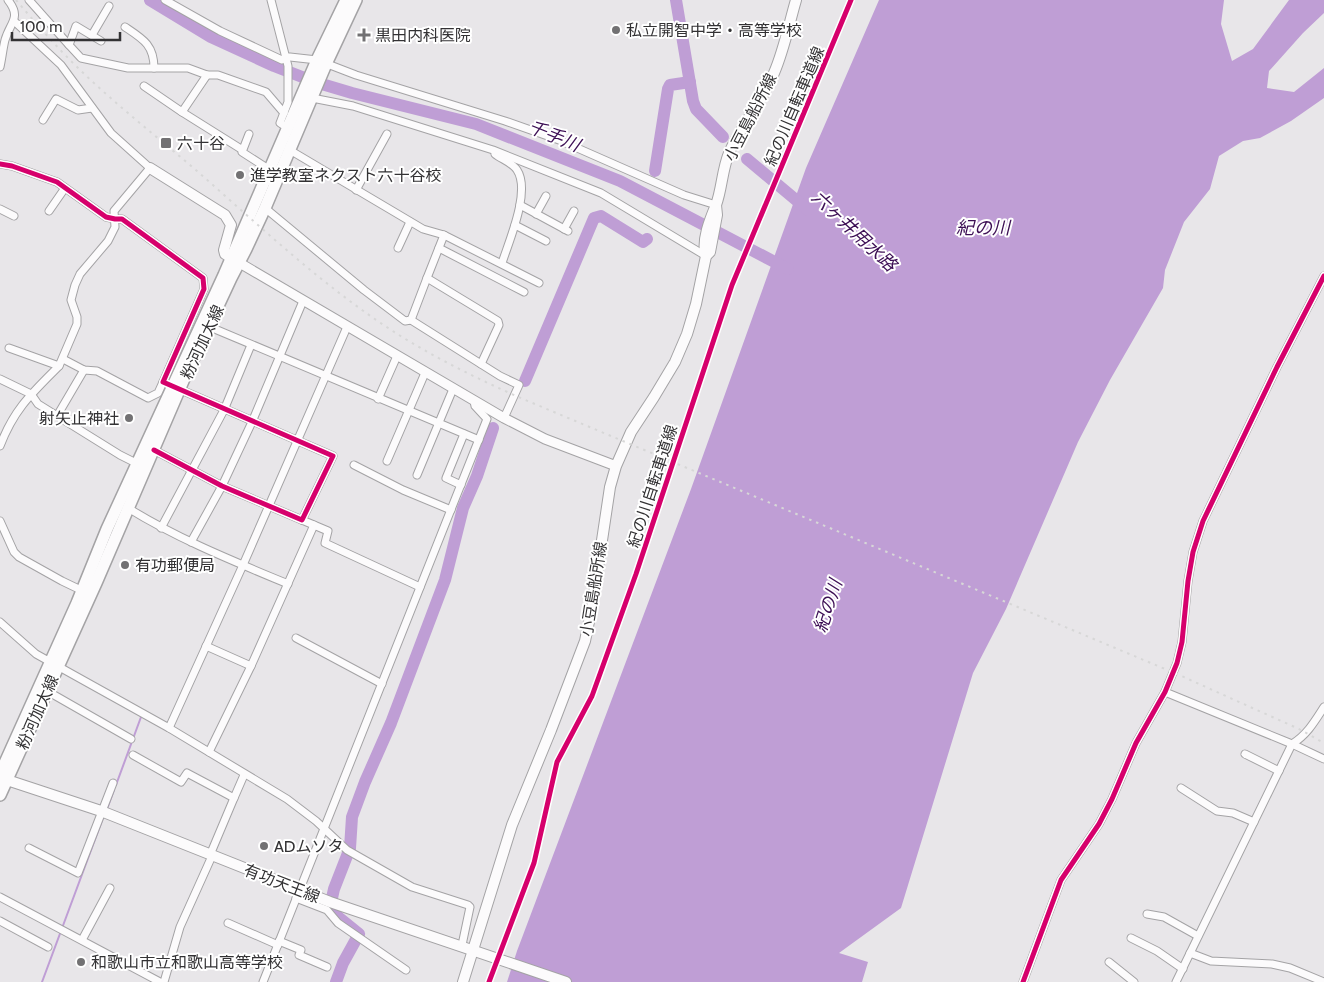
<svg xmlns="http://www.w3.org/2000/svg" width="1324" height="982" viewBox="0 0 1324 982" font-family="Cabin,'Noto Sans JP',sans-serif">
	<style>
		.water { fill: #bf9ed5 }
		.lines { fill: none; stroke-linecap: round; stroke-linejoin: round }
		.stream { stroke: #bf9ed5; stroke-width: 2 }
		.river { stroke: #bf9ed5; stroke-width: 12 }
		.minor-casing { stroke: #a4a3a5; stroke-width: 9 }
		.tertiary-casing { stroke: #a4a3a5; stroke-width: 11 }
		.secondary-casing { stroke: #a4a3a5; stroke-width: 12 }
		.primary-casing { stroke: #a4a3a5; stroke-width: 14 }
		.minor { stroke: #fcfbfc; stroke-width: 7 }
		.tertiary { stroke: #fcfbfc; stroke-width: 9 }
		.secondary { stroke: #fcfbfc; stroke-width: 10 }
		.primary { stroke: #fcfbfc; stroke-width: 11 }
		.rail { stroke: #d7d7d7; stroke-width: 2; stroke-dasharray: 2.5 5; stroke-linecap: butt }
		.cycleway-casing { stroke: #fff; stroke-width: 8 }
		.cycleway { stroke: #d6006c; stroke-width: 5 }
		.poi-dot { fill: #727173; stroke: #fff; stroke-width: 2 }
		.labels { text-anchor: middle; stroke-width: 4; stroke-linejoin: round; paint-order: stroke }
		.poi-label { font-size: 16px; fill: #333234; stroke: #fff; text-anchor: start }
		.street-label { font-size: 16px; fill: #333234; stroke: #fff }
		.water-label { font-size: 18px; font-style: italic; fill: #3c0e54; stroke: #fff }
	</style>
	<rect width="100%" height="100%" fill="#e8e6e9"/>
	<!-- water -->
	<polygon class="water" points="879,0 1224,0 1221,24 1232,61 1253,49 1289,0 1324,0 1324,13 1303,33 1269,71 1267,88 1294,92 1324,68 1324,98 1291,121 1260,138 1243,141 1219,156 1210,189 1184,222 1165,270 1163,288 1110,380 1078,442 1006,609 973,673 901,908 839,953 868,962 862,982 507,982 517,951 691,489 806,168"/>
	<g class="lines">
		<!-- stream -->
		<g class="stream">
			<polyline points="116,785 141,717"/>
			<polyline points="107,809 114,790"/>
			<polyline points="42,982 103,818"/>
		</g>
		<!-- river -->
		<g class="river">
			<polyline points="150,0 211,37 274,66 315,82 352,93 476,124 620,181 788,269"/>
			<polyline points="676,0 693,101 696,109 723,137"/>
			<polyline points="747,159 808,210"/>
			<polyline points="655,171 668,89 670,85 690,82"/>
			<polyline points="525,381 594,218 601,216 643,242 647,239"/>
			<polyline points="332,898 334,889 350,848 352,817 365,782 391,723 445,580 463,508 477,476 493,428"/>
			<polyline points="333,908 338,917 359,934 343,963 336,982"/>
		</g>
		<defs>
			<g id="minor">
				<polyline points="29,0 69,45"/>
				<polyline points="165,0 220,31 282,60 286,57 290,57 317,60 356,75 505,121 559,140 684,195 716,205"/>
				<polyline points="271,0 288,66 288,102 280,123 288,128"/>
				<path d="M 125,27 C 143,39 154,45 154,68"/>
				<polyline points="92,35 109,6"/>
				<polyline points="101,41 76,26 69,45 81,58 128,68 188,68 207,75 218,75 266,92 284,113"/>
				<path d="M 0,67 C 2,58 3,48 5,40 C 10,22 22,18 8,0"/>
				<polyline points="144,86 182,112 207,75"/>
				<polyline points="312,98 353,106 493,150 601,193 706,256"/>
				<polyline points="182,112 241,149"/>
				<polyline points="43,120 56,99 78,110 92,108"/>
				<polyline points="249,134 242,152 270,170"/>
				<polyline points="288,149 423,229 444,235 427,278 498,321 499,325 481,364"/>
				<path d="M 495,154 C 501,159 513,163 517,170 C 531,191 509,241 502,263"/>
				<polyline points="0,164 12,166 57,182 106,217 115,219 122,219 203,278 204,289 163,382 333,456 302,520 222,486 154,450"/>
				<polyline points="356,190 387,134"/>
				<polyline points="520,205 568,231"/>
				<polyline points="265,208 364,290 405,321 411,320 500,376 519,385 504,418"/>
				<polyline points="0,209 14,216"/>
				<polyline points="49,211 65,188"/>
				<polyline points="536,214 546,196"/>
				<polyline points="515,225 546,241"/>
				<polyline points="564,229 574,211"/>
				<polyline points="444,235 539,283"/>
				<polyline points="398,248 410,222"/>
				<polyline points="439,248 524,292"/>
				<polyline points="411,320 427,278"/>
				<polyline points="210,327 479,440"/>
				<polyline points="9,348 59,366"/>
				<polyline points="63,359 84,370 97,371 148,398 158,393 163,382"/>
				<polyline points="0,379 31,394 38,404 120,455 138,464"/>
				<polyline points="378,399 397,356"/>
				<polyline points="57,416 84,370"/>
				<path d="M 0,446 C 14,409 32,393 59,366 L 77,324 L 77,317 L 71,300 L 75,285 L 80,274 L 108,241 L 115,227 L 114,211 L 150,168 L 111,133 L 61,65 L 14,21"/>
				<polyline points="387,461 425,373"/>
				<polyline points="354,465 403,490 451,510"/>
				<polyline points="417,475 453,389"/>
				<polyline points="461,485 446,478 464,434"/>
				<path d="M 128,508 C 178,539 233,561 288,584"/>
				<polyline points="302,520 328,531 325,543 420,587"/>
				<polyline points="0,521 14,552 19,557 62,581 85,592"/>
				<polyline points="161,528 224,410 251,345"/>
				<polyline points="191,542 222,486 252,422 303,301"/>
				<polyline points="0,622 36,654 169,728 287,799 316,821 347,850 412,887 468,905 470,907 462,945"/>
				<polyline points="296,638 382,684"/>
				<polyline points="206,646 251,666"/>
				<polyline points="47,691 131,739"/>
				<polyline points="1165,692 1292,744 1324,759"/>
				<polyline points="169,728 243,565 347,327"/>
				<polyline points="209,752 251,666 314,525"/>
				<polyline points="1245,754 1279,771"/>
				<polyline points="133,755 181,782 187,773 234,798 244,775"/>
				<polyline points="1181,788 1217,811 1233,813 1254,822"/>
				<polyline points="29,848 78,873 113,783"/>
				<polyline points="210,855 234,798"/>
				<polyline points="0,897 160,982"/>
				<polyline points="296,898 327,910 338,923 406,970"/>
				<polyline points="1147,914 1164,917 1198,936"/>
				<polyline points="0,921 48,947"/>
				<polyline points="228,923 278,945"/>
				<polyline points="1131,938 1157,951 1183,969"/>
				<polyline points="82,940 110,888"/>
				<polyline points="279,941 301,950 299,955 327,967"/>
				<polyline points="1190,953 1211,961 1272,964 1290,968 1324,982"/>
				<polyline points="1109,962 1134,982"/>
				<polyline points="164,982 180,927 212,856"/>
				<polyline points="263,982 487,419 475,406 474,401"/>
				<polyline points="1023,982 1061,880 1099,824 1112,799 1136,743 1165,692 1177,663 1182,642 1188,581 1193,552 1203,521 1277,367 1324,276"/>
				<path d="M 1176,982 L 1292,744 C 1307,735 1315,721 1324,707"/>
			</g>
			<polyline id="tertiary" points="238,262 504,418 545,439 616,466"/>
			<g id="secondary">
				<polyline points="150,168 225,215 231,225 224,250 225,254 238,262"/>
				<path d="M 706,256 C 701,241 710,219 716,205 C 722,189 722,170 729,153 C 741,125 762,102 774,73 C 784,50 789,24 796,0"/>
				<polyline points="0,782 7,780 101,811 330,902 566,982"/>
				<polyline points="463,982 512,825 551,730 585,641 592,607 610,487 616,466 631,432 654,397 675,362 687,334 696,304 706,256 710,252 717,215 716,205"/>
			</g>
			<g id="primary">
				<polyline points="0,774 77,603 107,529 224,275 317,60 346,0"/>
				<polyline points="0,795 96,583 183,381 231,278 246,249 265,208 326,64 356,0"/>
			</g>
		</defs>
		<!-- minor casing -->
		<use href="#minor" class="minor-casing"/>
		<!-- tertiary casing -->
		<use href="#tertiary" class="tertiary-casing"/>
		<!-- secondary casing -->
		<use href="#secondary" class="secondary-casing"/>
		<!-- primary casing -->
		<use href="#primary" class="primary-casing"/>
		<!-- minor -->
		<use href="#minor" class="minor"/>
		<!-- tertiary -->
		<use href="#tertiary" class="tertiary"/>
		<!-- secondary -->
		<use href="#secondary" class="secondary"/>
		<!-- primary -->
		<use href="#primary" class="primary"/>
		<!-- rail -->
		<path class="rail" d="M 16,0 C 34,21 52,42 72,62 C 111,101 155,135 197,171 C 262,228 326,289 399,335 C 439,360 480,380 523,399 L 1177,674 L 1299,729 L 1324,743"/>
		<defs>
			<g id="cycleway">
				<polyline points="0,164 12,166 57,182 106,217 115,219 122,219 203,278 204,289 163,382 333,456 302,520 222,486 154,450"/>
				<polyline points="489,982 534,863 557,762 592,696 636,574 732,285 851,0"/>
				<polyline points="1023,982 1061,880 1099,824 1112,799 1136,743 1165,692 1177,663 1182,642 1188,581 1193,552 1203,521 1277,367 1324,276"/>
			</g>
		</defs>
		<!-- cycleway casing -->
		<use href="#cycleway" class="cycleway-casing"/>
		<!-- cycleway -->
		<use href="#cycleway" class="cycleway"/>
	</g>
	<!-- markers -->
	<g class="poi-dot">
		<circle cx="616" cy="30" r="5"/>
		<path d="M361.5 27.5h5v5h5v5h-5v5h-5v-5h-5v-5h5z"/>
		<rect x="160" y="137" width="12" height="12" rx="2.5"/>
		<circle cx="240" cy="175" r="5"/>
		<circle cx="129" cy="418" r="5"/>
		<circle cx="125" cy="565" r="5"/>
		<circle cx="264" cy="846" r="5"/>
		<circle cx="81" cy="962" r="5"/>
	</g>
	<g class="labels">
		<!-- poi labels -->
		<g class="poi-label">
			<text x="626" y="36">私立開智中学・高等学校</text>
			<text x="375" y="41">黒田内科医院</text>
			<text x="177" y="149">六十谷</text>
			<text x="250" y="181">進学教室ネクスト六十谷校</text>
			<text x="119" y="424" text-anchor="end">射矢止神社</text>
			<text x="135" y="571">有功郵便局</text>
			<text x="274" y="852">ADムソタ</text>
			<text x="91" y="968">和歌山市立和歌山高等学校</text>
		</g>
		<!-- street labels -->
		<g class="street-label">
			<text transform="translate(794 106) rotate(-67)" y="6">紀の川自転車道線</text>
			<text transform="translate(750 117) rotate(-63)" y="6">小豆島船所線</text>
			<text transform="translate(202 342) rotate(-65)" y="6">粉河加太線</text>
			<text transform="translate(652 486) rotate(-72)" y="6">紀の川自転車道線</text>
			<text transform="translate(593 589) rotate(-81)" y="6">小豆島船所線</text>
			<text transform="translate(37 712) rotate(-66)" y="6">粉河加太線</text>
			<text transform="translate(282 883) rotate(21)" y="6">有功天王線</text>
		</g>
		<!-- water labels -->
		<g class="water-label">
			<text transform="translate(554 136) rotate(22)" y="6">千手川</text>
			<text x="983" y="234">紀の川</text>
			<text transform="translate(854 231) rotate(43)" y="6">六ヶ井用水路</text>
			<text transform="translate(828 606) rotate(-72)" y="6">紀の川</text>
		</g>
	</g>
	<!-- scale -->
	<path d="M12 32v8h108v-8" fill="none" stroke="#333234" stroke-width="2.5"/>
	<text x="20" y="32" font-size="15" fill="#333234" stroke="#ffffff" stroke-width="4" paint-order="stroke">100 m</text>
</svg>
